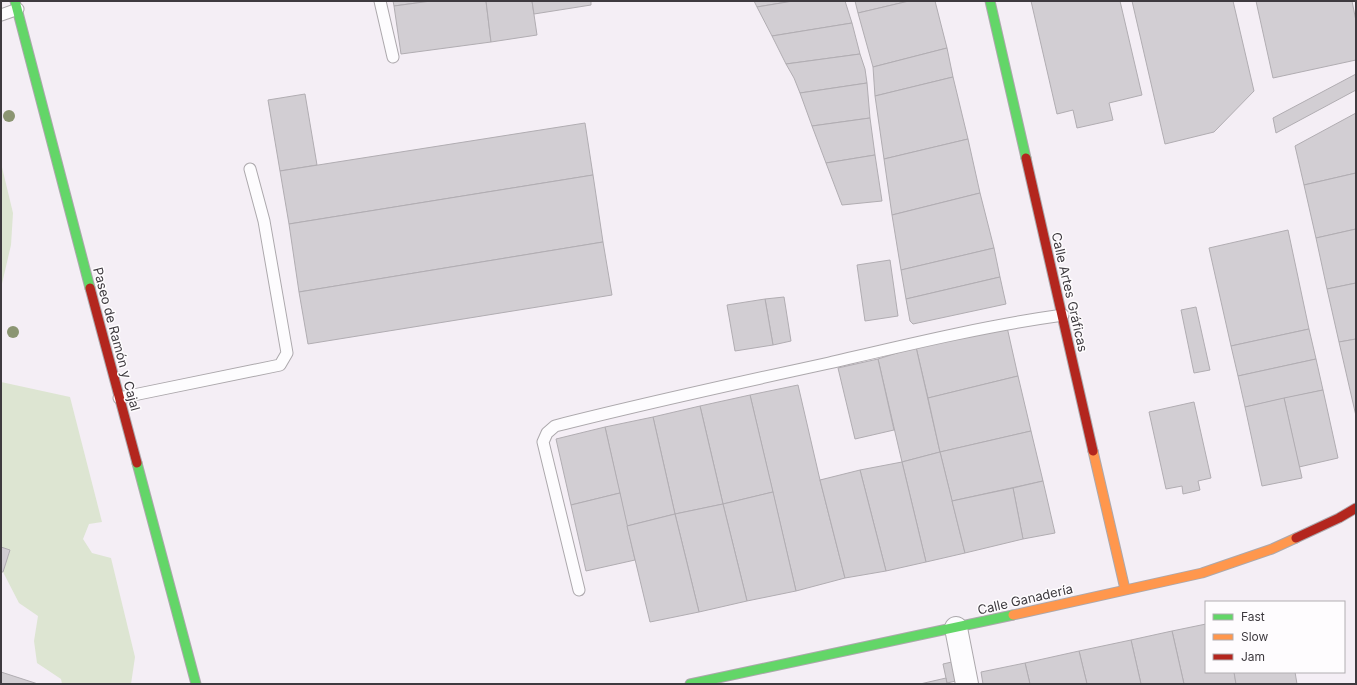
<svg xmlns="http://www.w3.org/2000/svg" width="1357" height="685" viewBox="0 0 1357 685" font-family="Inter,sans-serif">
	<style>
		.green { fill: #dde5d2 }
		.building { fill: #d2ced3; stroke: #b1adb2 }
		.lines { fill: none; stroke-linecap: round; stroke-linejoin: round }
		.lane-casing { stroke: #aca8ac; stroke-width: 13 }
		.street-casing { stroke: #aca8ac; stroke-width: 24 }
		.fast-casing { stroke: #aca8ac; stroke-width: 11 }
		.slow-casing { stroke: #aca8ac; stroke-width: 11 }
		.jam-casing { stroke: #aca8ac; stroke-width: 11 }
		.lane { stroke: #fdfcfe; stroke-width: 11 }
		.street { stroke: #fdfcfe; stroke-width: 22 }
		.fast { stroke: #63d668; stroke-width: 9 }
		.slow { stroke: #ff974d; stroke-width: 9 }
		.jam { stroke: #b3261e; stroke-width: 9 }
		.tree { fill: #8b9572 }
		.labels { text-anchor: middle; stroke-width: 3; stroke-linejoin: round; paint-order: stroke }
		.street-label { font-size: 13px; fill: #3e3a3f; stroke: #fefcfe }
	</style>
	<rect width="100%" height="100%" fill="#f4eef5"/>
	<!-- green -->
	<g class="green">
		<polygon points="1,163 13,213 11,245 1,288"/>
		<polygon points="1,382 70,397 102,522 89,524 83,539 92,553 111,558 135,657 131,684 62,684 61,679 37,663 34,641 38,616 19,603 3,572 10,551 1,547"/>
	</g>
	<!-- building -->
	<g class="building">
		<polygon points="393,1 431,1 394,6"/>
		<polygon points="431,1 486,1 491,42 401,54 394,6"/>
		<polygon points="486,1 532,1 537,35 491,42"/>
		<polygon points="532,1 591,1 591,5 534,14"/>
		<polygon points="754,1 793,1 757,7"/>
		<polygon points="793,1 845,1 852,23 772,36 757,7"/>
		<polygon points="855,1 909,1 858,13"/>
		<polygon points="909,1 935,1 947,48 873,67 858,13"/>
		<polygon points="1031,1 1120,1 1142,95 1109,103 1113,120 1077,128 1073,110 1057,114"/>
		<polygon points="1132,1 1233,1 1254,91 1214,132 1165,144"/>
		<polygon points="1256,1 1352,1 1356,21 1356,60 1273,78"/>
		<polygon points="852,23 860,54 786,64 772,36"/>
		<polygon points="947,48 953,77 875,96 873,67"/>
		<polygon points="860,54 865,69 867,83 800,93 794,78 786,64"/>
		<polygon points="1356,74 1356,90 1276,133 1273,118"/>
		<polygon points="953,77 968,139 884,159 875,96"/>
		<polygon points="867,83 870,118 812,126 800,93"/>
		<polygon points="305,94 317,165 280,171 268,100"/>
		<polygon points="1356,113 1356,173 1304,185 1295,146"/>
		<polygon points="870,118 875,155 826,163 812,126"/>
		<polygon points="585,123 593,175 289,224 280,171"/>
		<polygon points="968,139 980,193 892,215 884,159"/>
		<polygon points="875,155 882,201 842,205 826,163"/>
		<polygon points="1356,173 1356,229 1316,238 1304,185"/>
		<polygon points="593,175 603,242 299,292 289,224"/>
		<polygon points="980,193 994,248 901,270 892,215"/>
		<polygon points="1356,229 1356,283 1327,289 1316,238"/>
		<polygon points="1288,230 1309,329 1231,346 1209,248"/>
		<polygon points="603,242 612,295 308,344 299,292"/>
		<polygon points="994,248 1000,277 906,299 901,270"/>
		<polygon points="890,260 898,316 865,321 857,265"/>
		<polygon points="1000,277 1006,304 913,324 910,321 906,299"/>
		<polygon points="1356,283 1356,339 1339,342 1327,289"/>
		<polygon points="784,297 791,341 773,345 765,299"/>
		<polygon points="765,299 773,345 735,351 727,305"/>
		<polygon points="1196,307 1210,370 1194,373 1181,310"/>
		<polygon points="1007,327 1018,376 928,398 916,347"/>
		<polygon points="1309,329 1316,359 1238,376 1231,346"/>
		<polygon points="1356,339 1356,416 1339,342"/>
		<polygon points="916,347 940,452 902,462 878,359"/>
		<polygon points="878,359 894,430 855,439 838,368"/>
		<polygon points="1316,359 1323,390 1245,407 1238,376"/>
		<polygon points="1018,376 1031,431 940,452 928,398"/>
		<polygon points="798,385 820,480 845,578 796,591 750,395"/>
		<polygon points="1323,390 1338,458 1299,467 1284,398"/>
		<polygon points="750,395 773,492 723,504 700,406"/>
		<polygon points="1284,398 1302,478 1262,486 1245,407"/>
		<polygon points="1194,402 1211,478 1198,481 1200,490 1183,494 1182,486 1166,489 1149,412"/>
		<polygon points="700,406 723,504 675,514 653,417"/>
		<polygon points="653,417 675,514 627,526 605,427"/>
		<polygon points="605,427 620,493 571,505 556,439"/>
		<polygon points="1031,431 1043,481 952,501 940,452"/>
		<polygon points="940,452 965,553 926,562 902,462"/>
		<polygon points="902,462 926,562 886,571 860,470"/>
		<polygon points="860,470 886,571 845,578 820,480"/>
		<polygon points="1043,481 1055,533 1023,539 1013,488"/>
		<polygon points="1013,488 1023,539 965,553 952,501"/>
		<polygon points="773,492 796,591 747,601 723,504"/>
		<polygon points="620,493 635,560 586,571 571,505"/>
		<polygon points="723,504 747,601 699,612 675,514"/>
		<polygon points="675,514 699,612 650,622 627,526"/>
		<polygon points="1,547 10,550 3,572 1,572"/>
		<polygon points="1206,624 1206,672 1234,672 1236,684 1184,684 1172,631"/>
		<polygon points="1172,631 1184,684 1141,684 1131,640"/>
		<polygon points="1131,640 1141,684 1087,684 1079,651"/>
		<polygon points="1079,651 1087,684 1030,684 1025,663"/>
		<polygon points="956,661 960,680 947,683 943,664"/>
		<polygon points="1025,663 1030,684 983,684 981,672"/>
		<polygon points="1,672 38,684 1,684"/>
		<polygon points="1234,672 1295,672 1297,684 1236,684"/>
		<polygon points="946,678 947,684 920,684"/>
	</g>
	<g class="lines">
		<defs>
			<g id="lane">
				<polyline points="380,1 393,57"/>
				<polyline points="1,15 18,9"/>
				<polyline points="119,398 280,365 287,353 264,221 250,169"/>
				<path d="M 579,590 L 543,442 L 547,433 L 555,426 C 645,403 737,383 829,363 C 906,345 984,326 1063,315"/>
			</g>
			<polyline id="street" points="956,628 967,684"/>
			<g id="fast">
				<polyline points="15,1 90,288"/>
				<polyline points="990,1 1026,158"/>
				<polyline points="137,463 196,684"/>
				<polyline points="690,684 1013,615"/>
			</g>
			<g id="slow">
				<polyline points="1093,451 1125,589"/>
				<polyline points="1013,615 1202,573 1272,549 1296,538"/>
			</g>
			<g id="jam">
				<polyline points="1026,158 1093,451"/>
				<polyline points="90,288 137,463"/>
				<polyline points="1296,538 1339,518 1356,508"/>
			</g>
		</defs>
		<!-- lane casing -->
		<use href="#lane" class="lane-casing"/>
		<!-- street casing -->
		<use href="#street" class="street-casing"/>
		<!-- fast casing -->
		<use href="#fast" class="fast-casing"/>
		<!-- slow casing -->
		<use href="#slow" class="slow-casing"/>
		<!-- jam casing -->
		<use href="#jam" class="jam-casing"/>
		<!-- lane -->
		<use href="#lane" class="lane"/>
		<!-- street -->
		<use href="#street" class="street"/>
		<!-- fast -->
		<use href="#fast" class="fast"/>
		<!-- slow -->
		<use href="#slow" class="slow"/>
		<!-- jam -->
		<use href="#jam" class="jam"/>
	</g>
	<!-- trees -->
	<g class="tree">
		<circle cx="9" cy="116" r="6"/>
		<circle cx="13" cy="332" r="6"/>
	</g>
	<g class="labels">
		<!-- street labels -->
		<g class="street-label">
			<text transform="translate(1070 292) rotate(77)" y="5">Calle Artes Gráficas</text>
			<text transform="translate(117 339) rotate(75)" y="5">Paseo de Ramón y Cajal</text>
			<text transform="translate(1025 599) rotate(-13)" y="5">Calle Ganadería</text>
		</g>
	</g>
	<!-- border -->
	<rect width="1357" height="685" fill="none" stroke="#3e3a3f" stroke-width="4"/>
	<!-- legend -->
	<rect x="1205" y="601" width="140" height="72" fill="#fefcfe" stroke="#b1aeb2"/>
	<rect x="1213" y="614" width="20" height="6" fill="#63d668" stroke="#b1aeb2"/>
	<text x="1241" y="621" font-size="12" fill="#3e3a3f">Fast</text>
	<rect x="1213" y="634" width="20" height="6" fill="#ff974d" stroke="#b1aeb2"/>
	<text x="1241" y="641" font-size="12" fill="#3e3a3f">Slow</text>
	<rect x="1213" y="654" width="20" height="6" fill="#b3261e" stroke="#b1aeb2"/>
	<text x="1241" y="661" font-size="12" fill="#3e3a3f">Jam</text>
</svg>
